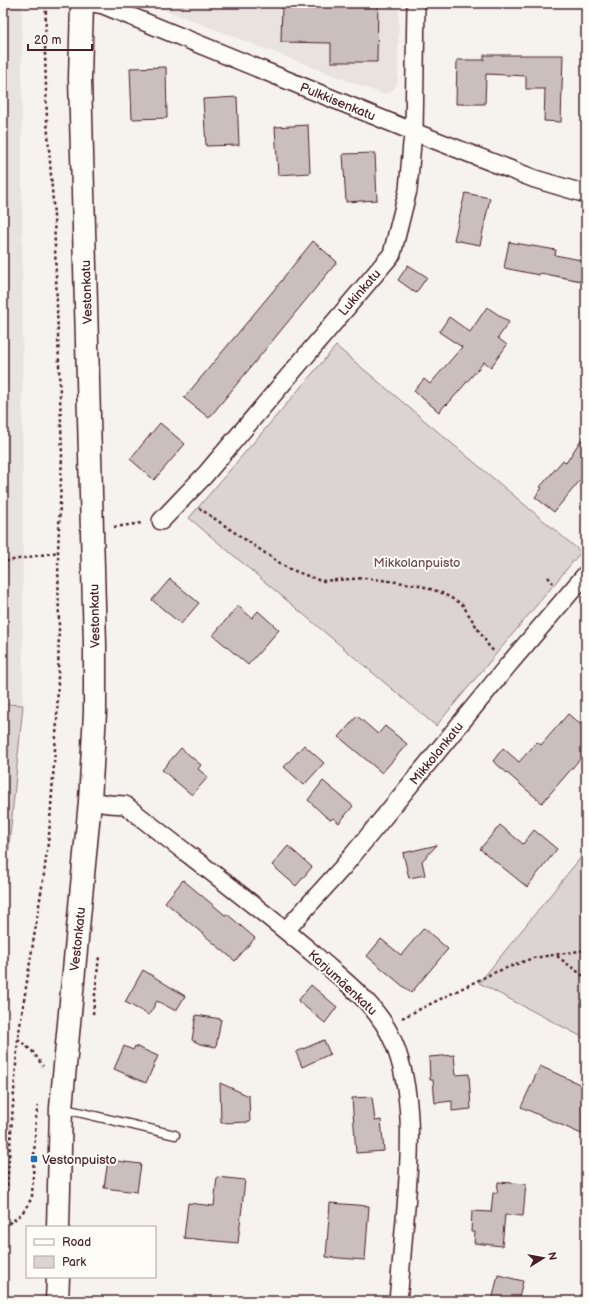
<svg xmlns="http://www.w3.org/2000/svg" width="589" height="1304" viewBox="0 0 589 1304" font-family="'Balsamiq Sans',sans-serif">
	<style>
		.built { fill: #e9e3e0 }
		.green { fill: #dcd4d2; stroke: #937a7e }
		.building { fill: #cbbfbe; stroke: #4a1f2b }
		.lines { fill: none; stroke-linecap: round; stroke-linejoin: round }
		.lane-casing { stroke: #4a1f2b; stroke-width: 11 }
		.street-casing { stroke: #4a1f2b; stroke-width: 20 }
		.primary-casing { stroke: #4a1f2b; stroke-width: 25 }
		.path { stroke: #4a1f2b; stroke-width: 2.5; stroke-dasharray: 3 3; stroke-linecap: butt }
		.lane { stroke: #fdfcf7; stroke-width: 8 }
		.street { stroke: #fdfcf7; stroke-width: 17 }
		.primary { stroke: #fdfcf7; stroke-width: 22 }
		.poi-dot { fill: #1f6fb2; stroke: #fdfcf7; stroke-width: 1.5 }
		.labels { text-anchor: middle; stroke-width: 4; stroke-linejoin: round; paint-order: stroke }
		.street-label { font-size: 13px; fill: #4a1f2b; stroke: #fdfcf7 }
		.park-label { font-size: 13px; fill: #6e4c55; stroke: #fdfcf7 }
		.poi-label { font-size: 13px; fill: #4a1f2b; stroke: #fdfcf7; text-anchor: start }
	</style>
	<rect width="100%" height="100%" fill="#f6f3ef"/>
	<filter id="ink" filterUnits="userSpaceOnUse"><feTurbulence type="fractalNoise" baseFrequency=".025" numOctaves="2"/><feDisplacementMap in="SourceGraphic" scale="8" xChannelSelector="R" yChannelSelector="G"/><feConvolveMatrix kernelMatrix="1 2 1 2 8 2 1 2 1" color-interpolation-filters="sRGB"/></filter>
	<g filter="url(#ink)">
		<!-- built -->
		<g class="built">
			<polygon points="3,3 22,3 23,705 3,704"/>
			<polygon points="146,3 399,3 398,81 394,89 389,93 382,94"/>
		</g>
		<!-- green -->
		<g class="green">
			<polygon points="336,346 581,552 436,726 189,518"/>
			<polygon points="3,704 23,705 3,907"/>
			<polygon points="586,851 586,1039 479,983"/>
		</g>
		<!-- building -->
		<g class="building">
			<polygon points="282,3 378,3 377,62 331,62 331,43 281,42"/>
			<polygon points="484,55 563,55 561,122 544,121 545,89 526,89 526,76 486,74 485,104 456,104 457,60 484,60"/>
			<polygon points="166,67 167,118 132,119 130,68"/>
			<polygon points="237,97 239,145 206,146 203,99"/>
			<polygon points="308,125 310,173 278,175 275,127"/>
			<polygon points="375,153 377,200 346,202 343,154"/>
			<polygon points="465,193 490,198 480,245 454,240"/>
			<polygon points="313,241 337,262 209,418 184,398 283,279 283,278"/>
			<polygon points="509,242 556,250 555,255 586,261 586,282 540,273 539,275 504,268"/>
			<polygon points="408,265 427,277 416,293 398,280"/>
			<polygon points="487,307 509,322 498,338 507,345 491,367 484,362 447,405 446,404 439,412 414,391 424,379 430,384 462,347 439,332 449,317 470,332"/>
			<polygon points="160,423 185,444 154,480 130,459"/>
			<polygon points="586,432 586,473 554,512 535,497 542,488 540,487 563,460 566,463"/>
			<polygon points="170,579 199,603 181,624 152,600"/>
			<polygon points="238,606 252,618 258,611 279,630 248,665 213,635"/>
			<polygon points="568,714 586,729 586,752 542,803 493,761 503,748 519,762 537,742 541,745"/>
			<polygon points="357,716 378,734 385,726 407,744 382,773 339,737"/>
			<polygon points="304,745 324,763 304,785 284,767"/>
			<polygon points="181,748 201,765 198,769 208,777 192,795 162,770"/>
			<polygon points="323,781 353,806 339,823 333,818 331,820 325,816 308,800"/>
			<polygon points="500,825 523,844 534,830 557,849 527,887 480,849"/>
			<polygon points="437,845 422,861 425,875 409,878 403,853"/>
			<polygon points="288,846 312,867 296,886 272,865"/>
			<polygon points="183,880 225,915 227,914 255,938 235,961 165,902"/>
			<polygon points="424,928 448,949 411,993 367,956 381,939 401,955"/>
			<polygon points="143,970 185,996 176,1011 157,1001 149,1015 125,1002"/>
			<polygon points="311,985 337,1007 325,1023 298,1001"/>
			<polygon points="196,1015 221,1019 216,1047 200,1044 192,1040"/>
			<polygon points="324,1040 330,1054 302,1067 296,1052"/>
			<polygon points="124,1046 133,1050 135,1046 158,1056 146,1083 114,1069"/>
			<polygon points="454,1055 456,1075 469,1074 471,1109 452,1111 452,1101 435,1103 433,1080 430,1080 429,1057"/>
			<polygon points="540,1066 586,1087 586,1136 521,1107"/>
			<polygon points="220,1083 249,1096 250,1122 221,1123"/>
			<polygon points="372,1097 375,1121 381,1120 384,1151 356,1153 352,1098"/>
			<polygon points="108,1160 141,1164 137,1192 104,1188"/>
			<polygon points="217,1177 245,1180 238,1243 184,1238 188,1203 214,1206"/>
			<polygon points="498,1182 526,1184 523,1216 505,1215 502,1246 474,1243 475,1232 471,1232 472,1211 491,1212 493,1193 497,1193"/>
			<polygon points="330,1203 369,1206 365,1260 326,1257"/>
			<polygon points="498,1275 523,1281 518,1301 492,1301"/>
		</g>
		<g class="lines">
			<defs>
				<polyline id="lane" points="61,1108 175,1135"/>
				<g id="street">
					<polyline points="92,3 103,5 414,132 535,179 586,194"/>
					<polyline points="161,521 205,475 392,254 408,190 412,143 414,132 416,3"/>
					<path d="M 90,801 L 109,804 L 125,805 C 188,855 254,903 316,956 C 344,981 378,1005 393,1041 C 415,1093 410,1153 406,1208 C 403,1239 401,1270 398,1301"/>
					<polyline points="286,930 343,867 509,664 586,574"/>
				</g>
				<g id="primary">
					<polyline points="58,1227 61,1108 90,801 95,712 95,644 80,78 82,3"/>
					<polyline points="57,1301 58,1277"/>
				</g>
			</defs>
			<!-- lane casing -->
			<use href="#lane" class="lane-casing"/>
			<!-- street casing -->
			<use href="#street" class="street-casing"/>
			<!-- primary casing -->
			<use href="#primary" class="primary-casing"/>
			<!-- path -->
			<g class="path">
				<polyline points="199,508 287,568 321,581 366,578 419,585 442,593 462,604 490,648 495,652"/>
				<polyline points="114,527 142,523"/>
				<polyline points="548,577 553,583"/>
				<polyline points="3,580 7,561 58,552"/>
				<polyline points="557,956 582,975 586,976"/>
				<polyline points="93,1014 99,956"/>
				<polyline points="402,1018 493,973 533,958 586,950"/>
				<polyline points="18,1039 33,1052 43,1066"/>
				<path d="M 3,1226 C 17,1220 27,1210 32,1196 L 36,1117 L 38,1106"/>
				<polyline points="3,1240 18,1038 44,874 49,835 57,721 59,631 58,552 62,455 54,216 47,121 45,53 46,3"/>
				<polyline points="532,1301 533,1297"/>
			</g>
			<!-- lane -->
			<use href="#lane" class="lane"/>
			<!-- street -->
			<use href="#street" class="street"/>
			<!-- primary -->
			<use href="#primary" class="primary"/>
		</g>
	</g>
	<!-- markers -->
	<rect class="poi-dot" x="30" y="1155" width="8" height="8" rx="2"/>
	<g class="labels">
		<!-- street labels -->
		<g class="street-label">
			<text transform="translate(338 101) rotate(22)" y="5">Pulkkisenkatu</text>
			<text transform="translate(86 292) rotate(-92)" y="5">Vestonkatu</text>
			<text transform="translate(359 292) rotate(-49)" y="5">Lukinkatu</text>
			<text transform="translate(94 616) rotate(-91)" y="5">Vestonkatu</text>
			<text transform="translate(436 753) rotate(-51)" y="5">Mikkolankatu</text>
			<text transform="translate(77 939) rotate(-84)" y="5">Vestonkatu</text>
			<text transform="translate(343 982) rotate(43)" y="5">Karjumäenkatu</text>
		</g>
		<!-- park labels -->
		<g class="park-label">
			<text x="417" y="567">Mikkolanpuisto</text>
		</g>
		<!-- poi labels -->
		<g class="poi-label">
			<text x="42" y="1164">Vestonpuisto</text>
		</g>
	</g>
	<!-- margin -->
	<rect width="589" height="1304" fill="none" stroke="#fdfcf7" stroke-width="16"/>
	<rect x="8" y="8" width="573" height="1288" fill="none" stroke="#4a1f2b" stroke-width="1.5" filter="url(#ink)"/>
	<!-- legend -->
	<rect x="26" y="1226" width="130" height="52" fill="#fdfcf7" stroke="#b5a4a5"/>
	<rect x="34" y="1239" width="20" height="6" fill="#fdfcf7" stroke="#b5a4a5"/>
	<text x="62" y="1246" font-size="12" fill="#4a1f2b">Road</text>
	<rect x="34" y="1256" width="20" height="12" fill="#dcd4d2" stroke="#b5a4a5"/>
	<text x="62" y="1266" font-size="12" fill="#4a1f2b">Park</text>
	<!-- north arrow -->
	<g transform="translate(543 1258) rotate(79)" stroke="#fdfcf7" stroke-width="3" paint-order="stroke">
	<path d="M0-3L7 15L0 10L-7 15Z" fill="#4a1f2b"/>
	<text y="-6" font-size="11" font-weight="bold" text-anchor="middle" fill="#4a1f2b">N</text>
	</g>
	<!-- scale -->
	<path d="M28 44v6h64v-6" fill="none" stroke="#4a1f2b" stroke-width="2"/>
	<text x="34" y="44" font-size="12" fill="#4a1f2b" stroke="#fdfcf7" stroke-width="3" paint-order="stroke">20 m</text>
</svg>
